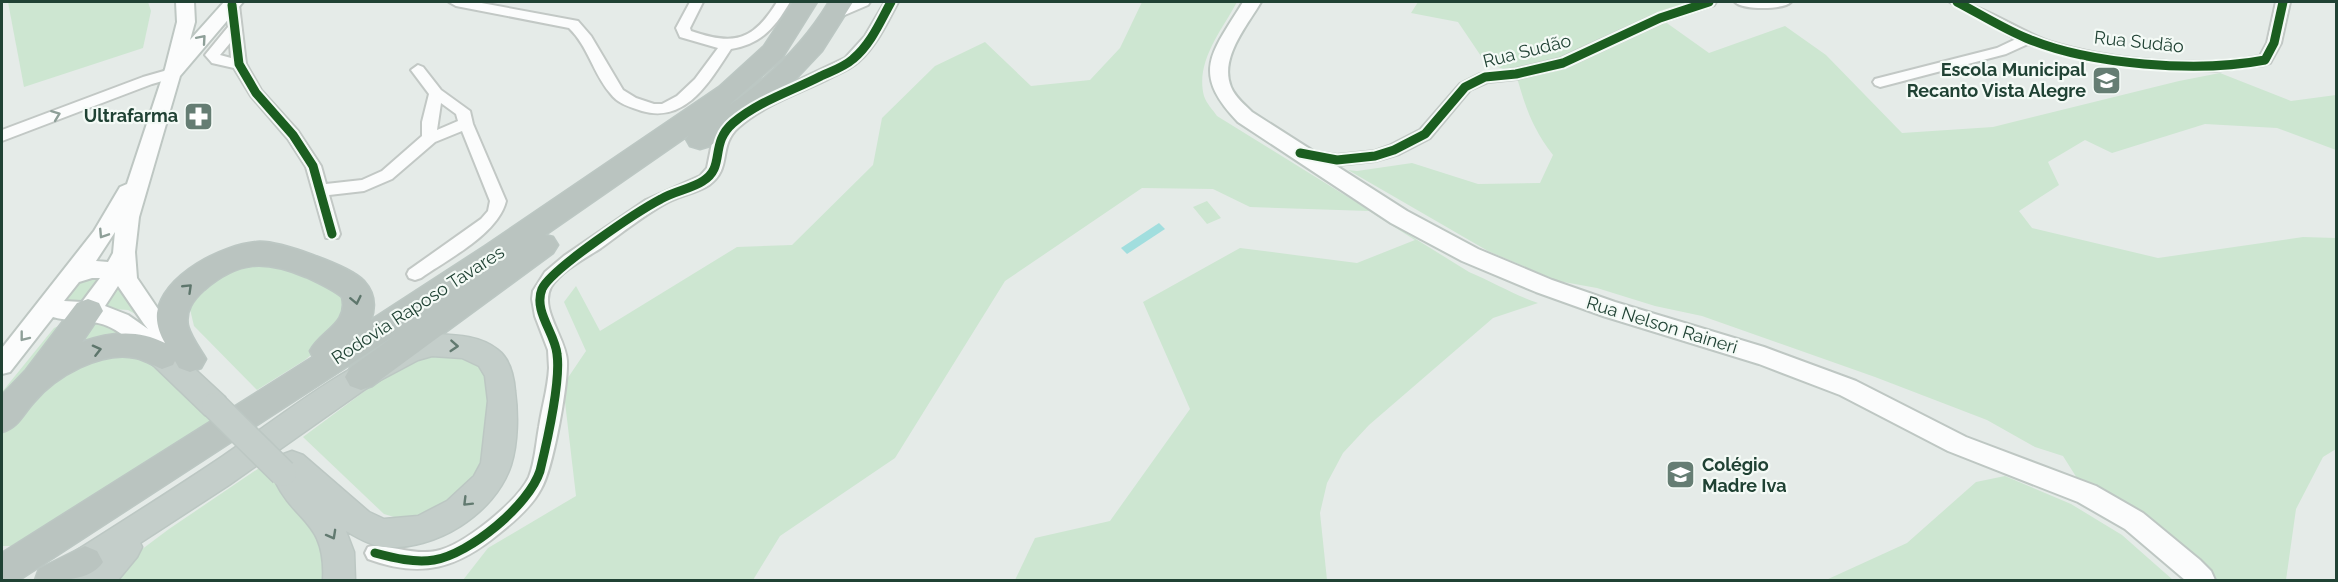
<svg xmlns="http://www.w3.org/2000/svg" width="2338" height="582" viewBox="0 0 2338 582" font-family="Raleway,sans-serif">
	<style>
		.green { fill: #cde6d1 }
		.water { fill: #a1dede }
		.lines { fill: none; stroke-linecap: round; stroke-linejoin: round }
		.minor-casing { stroke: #c2c8c5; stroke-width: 4 }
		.secondary-casing { stroke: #bec7c3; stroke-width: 4 }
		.trunk-casing { stroke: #bcc7c3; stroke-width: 3 }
		.motorway-casing { stroke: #bcc7c3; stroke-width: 3 }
		.minor { fill: #fbfcfc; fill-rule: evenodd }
		.secondary { fill: #fbfcfc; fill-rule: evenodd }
		.trunk { fill: #c4ceca; fill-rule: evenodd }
		.motorway { fill: #bac4c0; fill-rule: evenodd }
		.trunk-bridge-casing { stroke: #bcc7c3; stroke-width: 29; stroke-linecap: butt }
		.trunk-bridge { stroke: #c4ceca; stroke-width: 26 }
		.cycleway-casing { stroke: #f4faf6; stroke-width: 13 }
		.cycleway { stroke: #1b5e20; stroke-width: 9 }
		.oneway { stroke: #8e9f98 }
		.oneway2 { stroke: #5e766c }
		.oneway3 { stroke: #627a70 }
		.labels { text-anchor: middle; stroke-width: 4.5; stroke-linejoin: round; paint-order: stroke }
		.street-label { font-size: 18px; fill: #204234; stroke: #f4faf6 }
		.poi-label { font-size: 18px; font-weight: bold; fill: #204234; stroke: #f4faf6; text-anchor: end }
	</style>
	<rect width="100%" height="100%" fill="#e5ebe8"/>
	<!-- green -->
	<g class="green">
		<polygon points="8,2 148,2 151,11 143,48 24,87"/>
		<path d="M 1142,2 L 1237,2 C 1222,30 1195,62 1204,96 C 1206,103 1213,110 1217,116 L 1469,272 C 1493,282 1514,295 1538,303 L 1493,318 L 1369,425 L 1343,453 L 1327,483 L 1320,513 L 1327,580 L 1015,580 L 1035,538 L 1110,521 L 1190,409 L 1143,302 L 1240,248 L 1357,263 L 1415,240 L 1369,211 L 1250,207 L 1213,189 L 1142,188 L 1005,281 L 895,458 L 780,536 L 753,580 L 463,580 L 488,548 L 576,496 L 563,385 L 586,351 L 564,302 L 576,286 L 600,331 L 737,247 L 792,245 L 873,165 L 882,118 L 935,66 L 985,42 L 1031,86 L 1090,80 L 1120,48 Z"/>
		<path d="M 1418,2 L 1709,2 L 1664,21 L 1709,53 L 1785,26 L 1826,55 L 1902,133 L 1993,127 L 2179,81 L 2220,73 L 2291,101 L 2336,95 L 2336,150 L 2277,128 L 2205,124 L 2112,153 L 2085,140 L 2048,162 L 2059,185 L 2019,211 L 2032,228 L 2158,258 L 2303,237 L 2336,238 L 2336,449 L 2323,457 L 2296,509 L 2286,580 L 2202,580 L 2191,568 L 2087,494 L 2063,456 L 2035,447 L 1987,420 L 1875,377 L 1702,316 L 1655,306 L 1597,288 L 1558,281 L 1488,251 L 1348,170 L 1357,171 L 1412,163 L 1478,184 L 1540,183 L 1553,155 C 1532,128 1525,106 1516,74 L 1485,62 L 1458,22 L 1411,13 Z"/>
		<polygon points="1207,201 1221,218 1207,224 1193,207"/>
		<polygon points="276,260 347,292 353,304 333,337 305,360 257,390 194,326 189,305 222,270"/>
		<path d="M 92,275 L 101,279 C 89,300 84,308 58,304 L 82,278 Z"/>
		<polygon points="121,283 145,319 128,310 100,308"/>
		<polygon points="74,319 2,408 2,392 54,328"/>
		<polygon points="89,319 128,332 75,353"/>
		<polygon points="456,352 491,372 481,480 425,517 404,520 384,514 303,437 408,359"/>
		<polygon points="140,353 216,421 11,546 2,546 2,434 40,387 99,358"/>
		<polygon points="262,466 338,558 336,580 114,580 125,562 169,529"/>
		<polygon points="2005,476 2071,504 2122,535 2173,580 1826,580 1907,543 1976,482"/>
	</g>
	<!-- water -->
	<polygon class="water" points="1159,223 1165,229 1127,254 1121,248"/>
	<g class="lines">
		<defs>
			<g id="minor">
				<path d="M 227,2 L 237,2 L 239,5 L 246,64 L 261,90 L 298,131 L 321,166 L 326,184 L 362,180 L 382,171 L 422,136 L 422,122 L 429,94 L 411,70 L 418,65 L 423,67 L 441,90 L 470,111 L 473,124 L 506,201 C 498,234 448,259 421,278 L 415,280 L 409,278 L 407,274 L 409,270 L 481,219 L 488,211 L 490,201 L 462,131 L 435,142 L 392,179 L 364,191 L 329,195 L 340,234 L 338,238 L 326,238 L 306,167 L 288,139 L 251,96 L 234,68 L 212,63 L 205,55 L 228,27 L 225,5 ZM 230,43 L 231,58 L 220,55 ZM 441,103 L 456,114 L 458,121 L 437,130 Z"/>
				<path d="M 449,2 L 476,2 L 578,21 L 591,36 L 623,90 L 636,98 L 654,104 L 662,104 L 677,96 L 695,79 L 718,48 L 680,37 L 676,28 L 690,2 L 703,2 L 690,28 L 691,31 C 734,46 753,41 777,2 L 790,2 C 775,27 762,44 731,49 C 710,81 686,124 642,111 C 630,107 618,104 610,93 C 593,73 588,46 569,28 L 456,6 Z"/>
				<polygon points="852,2 870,2 868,5 840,17 835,18 828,14 830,11"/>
				<path d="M 885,2 L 898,2 C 887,23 876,46 858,62 C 849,70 837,74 826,80 C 797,94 764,105 739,127 C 717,146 733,168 709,185 C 697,193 681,195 668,202 C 644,215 623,232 601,248 C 584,259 562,270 551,287 C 539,309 566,338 567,361 C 568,385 553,469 541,489 C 532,506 516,520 501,532 C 458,568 422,579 368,559 L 365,553 L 368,547 C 381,542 414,556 436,551 C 463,546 517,502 529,477 C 535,462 536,443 539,427 C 542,407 548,388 549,368 L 548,350 L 535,316 L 532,299 L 533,291 L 545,272 L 564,256 L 646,200 L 700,176 L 707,168 L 713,138 L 728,119 L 763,97 L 845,58 L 865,36 Z"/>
				<polygon points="1696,2 1716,2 1714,5 1665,21 1568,66 1516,79 1488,82 1470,90 1430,138 1399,154 1375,161 1337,165 1300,159 1295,158 1292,154 1295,150 1300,149 1337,155 1375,151 1389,146 1420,130 1460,84 1480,74 1516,69 1559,59 1655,15"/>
				<path d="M 1735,2 L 1791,2 C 1783,10 1743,10 1735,2 Z"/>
				<path d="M 1950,2 C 1978,0 2021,33 2051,42 C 2109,60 2200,68 2260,56 L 2267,43 L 2276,2 L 2290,2 L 2281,43 L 2270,63 L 2265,65 L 2214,71 L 2145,68 L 2076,57 L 2028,44 L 2006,54 L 1880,87 L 1875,85 L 1873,82 L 1875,79 L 1997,48 L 2016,39 Z"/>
				<polygon points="171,69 178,74 176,77 152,84 2,141 2,130 143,77"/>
			</g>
			<g id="secondary">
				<path d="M 176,2 L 194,2 L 195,22 L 190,40 L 224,2 L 243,2 L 180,76 L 139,217 L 135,252 L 137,278 L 160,312 L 189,345 L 185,352 L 177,354 L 171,352 L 173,355 L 169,362 C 150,368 135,343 120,333 C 96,316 78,324 53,317 L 10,372 L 2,374 L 2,348 L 94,231 L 120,187 L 127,184 L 165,69 L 177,22 ZM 115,232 L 113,253 L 108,262 L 96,261 ZM 92,278 L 100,278 L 82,302 L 64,301 L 79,282 ZM 118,286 L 144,324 L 148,329 L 128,315 L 105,306 Z"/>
				<path d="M 1243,2 L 1261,2 C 1247,26 1219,58 1231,87 C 1235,97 1245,105 1252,112 L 1407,211 L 1478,249 L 1552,280 L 1615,302 L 1764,347 L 1856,381 L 1966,437 L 2096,486 L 2143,513 L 2200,560 L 2211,571 L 2215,580 L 2185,580 L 2125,529 L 2078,502 L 1948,451 L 1840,395 L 1759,364 L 1603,316 L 1536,292 L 1462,261 L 1391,223 L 1238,122 C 1190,72 1212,53 1243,2 Z"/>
			</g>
			<g id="trunk">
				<path d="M 432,334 C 454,335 480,335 498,350 C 510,359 514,378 515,391 C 518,413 518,443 511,465 C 495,514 435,551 384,547 C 372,546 356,537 346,531 L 354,552 L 355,580 L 323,580 C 326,521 296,524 275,481 L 281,471 L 277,464 L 281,455 L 292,451 L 303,455 L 369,512 L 384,519 L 418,516 L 447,501 L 474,476 L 481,463 L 488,401 L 485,376 L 479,366 L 462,358 L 432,356 L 418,360 L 371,385 L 229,485 L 140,543 L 142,547 L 137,557 L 118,580 L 41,580 L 46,570 C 105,532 165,495 223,456 C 284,414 361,351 432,334 Z"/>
				<polygon points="162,345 172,348 225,397 229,406 225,415 215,418 205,415 152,364 148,356 152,348"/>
			</g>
			<g id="motorway">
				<path d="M 793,2 L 817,2 L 782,58 L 728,106 C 770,77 803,45 829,2 L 853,2 L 822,51 L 789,86 L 710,146 L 700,149 L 690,146 L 686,139 L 689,135 L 545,235 L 553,237 L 558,245 L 553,253 L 372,386 L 361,390 L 350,386 L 345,377 L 350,368 L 397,334 L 19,580 L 2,580 L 2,553 L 313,357 L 310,351 C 320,331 349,324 342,297 C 332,289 319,283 306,277 C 265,260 239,260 204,290 C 193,300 185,311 188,326 C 191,337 200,349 206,359 L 201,368 L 190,372 L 179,368 L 175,361 L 173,365 L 162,369 C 154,366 145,360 136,358 C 102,350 56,376 34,402 C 23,414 18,428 2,432 L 2,395 L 26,370 L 77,303 L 88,299 L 99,303 L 103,311 L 82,342 C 111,332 137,329 165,343 C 160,334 156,324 157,313 C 164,274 222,245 257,242 C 278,240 350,266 364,281 C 374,292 376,306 371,320 L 485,246 L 719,87 L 764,46 Z"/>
				<path d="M 85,546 L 97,551 L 103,562 C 90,582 60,580 35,580 L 39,569 Z"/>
			</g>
		</defs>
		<!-- minor casing -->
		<use href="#minor" class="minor-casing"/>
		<!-- secondary casing -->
		<use href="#secondary" class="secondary-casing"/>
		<!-- trunk casing -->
		<use href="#trunk" class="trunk-casing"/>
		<!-- motorway casing -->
		<use href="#motorway" class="motorway-casing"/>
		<!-- minor -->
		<use href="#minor" class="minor"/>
		<!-- secondary -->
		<use href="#secondary" class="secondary"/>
		<!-- trunk -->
		<use href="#trunk" class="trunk"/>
		<!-- motorway -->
		<use href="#motorway" class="motorway"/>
		<defs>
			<polyline id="trunk-bridge" points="215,406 283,473"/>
		</defs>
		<!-- trunk-bridge casing -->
		<use href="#trunk-bridge" class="trunk-bridge-casing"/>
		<!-- trunk-bridge -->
		<use href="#trunk-bridge" class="trunk-bridge"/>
		<defs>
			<g id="cycleway">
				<path d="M 1957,2 C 1980,14 2002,28 2026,38 C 2089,65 2198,73 2265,60 L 2274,43 L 2283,2"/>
				<polyline points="232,5 239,64 256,93 293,135 313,166 332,234"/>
				<polyline points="1300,153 1337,160 1375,156 1394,150 1425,134 1465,87 1485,77 1516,74 1563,63 1660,18 1709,2"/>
				<path d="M 375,553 C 394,558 414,563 434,560 C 470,554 529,505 540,471 C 547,442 561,382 557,354 C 555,333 533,311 542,289 C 551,269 638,211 661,199 C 674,191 691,189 703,181 C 726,167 709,144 733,123 C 759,101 792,91 821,76 C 832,71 844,67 853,59 C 871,44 880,22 891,2"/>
			</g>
		</defs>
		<!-- cycleway casing -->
		<use href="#cycleway" class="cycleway-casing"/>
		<!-- cycleway -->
		<use href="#cycleway" class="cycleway"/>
	</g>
	<!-- one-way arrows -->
	<defs><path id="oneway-chevron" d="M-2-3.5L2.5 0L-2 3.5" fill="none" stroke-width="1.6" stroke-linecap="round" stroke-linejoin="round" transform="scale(1.5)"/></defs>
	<g class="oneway">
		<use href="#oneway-chevron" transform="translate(202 39) rotate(-49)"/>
		<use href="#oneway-chevron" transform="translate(56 115) rotate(-21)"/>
		<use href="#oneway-chevron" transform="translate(103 234) rotate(123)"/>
		<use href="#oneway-chevron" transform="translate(24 337) rotate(128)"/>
	</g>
	<g class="oneway2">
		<use href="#oneway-chevron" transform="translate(188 288) rotate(-44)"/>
		<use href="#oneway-chevron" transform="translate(356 300) rotate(78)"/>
		<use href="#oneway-chevron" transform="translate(97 350) rotate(-14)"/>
	</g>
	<g class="oneway3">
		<use href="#oneway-chevron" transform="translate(454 346) rotate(4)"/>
		<use href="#oneway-chevron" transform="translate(467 502) rotate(135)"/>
		<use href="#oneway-chevron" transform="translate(332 535) rotate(61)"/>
	</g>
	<!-- icons -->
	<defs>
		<symbol id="school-square" viewBox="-11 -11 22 22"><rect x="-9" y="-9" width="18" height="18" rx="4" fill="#657d73" stroke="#f4faf6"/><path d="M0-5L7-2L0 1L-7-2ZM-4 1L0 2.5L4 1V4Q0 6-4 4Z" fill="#fff"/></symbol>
		<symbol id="pharmacy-square" viewBox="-11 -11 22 22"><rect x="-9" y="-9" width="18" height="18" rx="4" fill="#657d73" stroke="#f4faf6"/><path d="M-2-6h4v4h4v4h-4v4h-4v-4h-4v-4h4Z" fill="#fff"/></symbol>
	</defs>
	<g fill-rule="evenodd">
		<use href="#school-square" x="2090" y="64" width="33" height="33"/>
		<use href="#pharmacy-square" x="182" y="100" width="33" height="33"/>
		<use href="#school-square" x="1664" y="458" width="33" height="33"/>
	</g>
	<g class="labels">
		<!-- street labels -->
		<g class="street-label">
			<text transform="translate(2139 42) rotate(6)" y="6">Rua Sudão</text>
			<text transform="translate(1527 51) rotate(-14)" y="6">Rua Sudão</text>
			<text transform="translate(418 305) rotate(-33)" y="6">Rodovia Raposo Tavares</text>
			<text transform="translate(1662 325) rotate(17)" y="6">Rua Nelson Raineri</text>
		</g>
		<!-- poi labels -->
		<g class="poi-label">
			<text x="2086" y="76">Escola Municipal<tspan x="2086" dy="21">Recanto Vista Alegre</tspan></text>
			<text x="178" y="122">Ultrafarma</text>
			<text x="1702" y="471" text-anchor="start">Colégio<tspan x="1702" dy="21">Madre Iva</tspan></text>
		</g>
	</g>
	<!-- border -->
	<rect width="2338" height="582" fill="none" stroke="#204234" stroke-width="6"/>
</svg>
